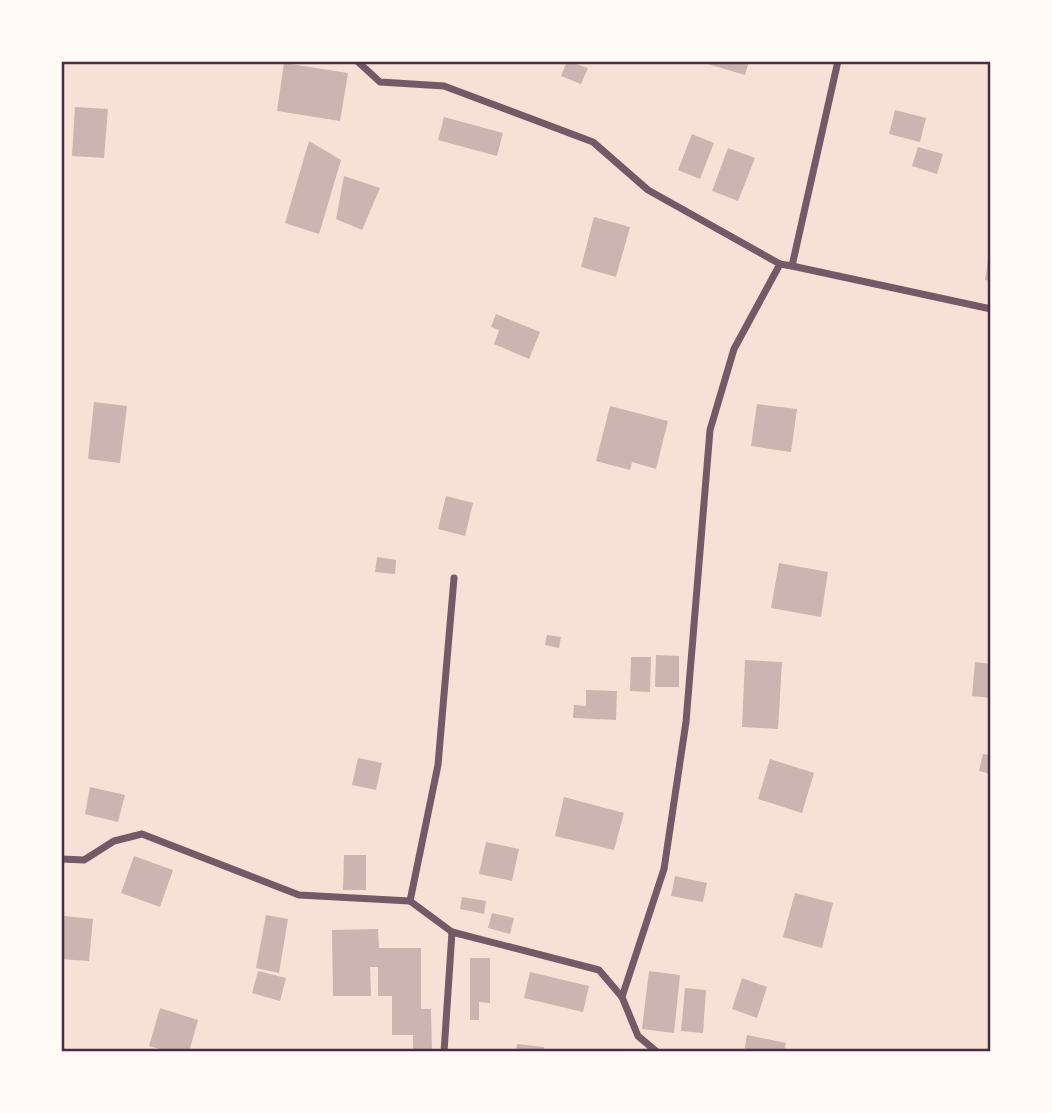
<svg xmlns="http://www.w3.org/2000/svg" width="1052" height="1113" viewBox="0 0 1052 1113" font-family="'Varela Round',sans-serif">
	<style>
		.building { fill: #ccb4b1 }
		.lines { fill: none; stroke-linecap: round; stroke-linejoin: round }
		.minor { stroke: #755966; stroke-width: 7 }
		.neatline { fill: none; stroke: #4a2c40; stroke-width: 2.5 }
	</style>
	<rect width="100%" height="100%" fill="#f7e1d7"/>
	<!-- building -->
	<g class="building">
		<polygon points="567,61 588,68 581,84 561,76"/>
		<polygon points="704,61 749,61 745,75 704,63"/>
		<polygon points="284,63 348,73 340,121 277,111"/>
		<polygon points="75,107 108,109 104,158 72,156"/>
		<polygon points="895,110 926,118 920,142 889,134"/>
		<polygon points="444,117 503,133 497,156 438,140"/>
		<polygon points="692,134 714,143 700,179 678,170"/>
		<polygon points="309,141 341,160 319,234 285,223"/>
		<polygon points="918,147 943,154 937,174 912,166"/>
		<polygon points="728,148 755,158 738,201 712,191"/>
		<polygon points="344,176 380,188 362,230 336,219"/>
		<polygon points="594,217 630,227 616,277 581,267"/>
		<polygon points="989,254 991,254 991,281 985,280"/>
		<polygon points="496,314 540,332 529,359 494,344 499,330 491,327"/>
		<polygon points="94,402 127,406 120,463 88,459"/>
		<polygon points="757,404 797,409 791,452 751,446"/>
		<polygon points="610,406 668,421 656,469 632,462 630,470 596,461"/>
		<polygon points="446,496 473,503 465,536 438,529"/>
		<polygon points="377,557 396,560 395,574 375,572"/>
		<polygon points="779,563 828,572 821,617 771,608"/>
		<polygon points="547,635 561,637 559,648 545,645"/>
		<polygon points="656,655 679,656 679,687 655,687"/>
		<polygon points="631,657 651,657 650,692 630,691"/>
		<polygon points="745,660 782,662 778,729 742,727"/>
		<polygon points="975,662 991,664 991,698 972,696"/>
		<polygon points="586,690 617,691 616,720 573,718 574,705 586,706"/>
		<polygon points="983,754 991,755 991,774 979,771"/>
		<polygon points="358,758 382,763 376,790 352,785"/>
		<polygon points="770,759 814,773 802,813 758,799"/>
		<polygon points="90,787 125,795 118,822 85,814"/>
		<polygon points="564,797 624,813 614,850 555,836"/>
		<polygon points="486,842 519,849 512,881 479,874"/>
		<polygon points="344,855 366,855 366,890 343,890"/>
		<polygon points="134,856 173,870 160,907 121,893"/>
		<polygon points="675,876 707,883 703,902 671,896"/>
		<polygon points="795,893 833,903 822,948 783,937"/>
		<polygon points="462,897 486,901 484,914 460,909"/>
		<polygon points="492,913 514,918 510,934 488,928"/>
		<polygon points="266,915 288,919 279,973 256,968"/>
		<polygon points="64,916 93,919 89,961 61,959"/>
		<polygon points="378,929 379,948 421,948 421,1009 431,1009 432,1052 413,1052 413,1035 392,1035 392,996 378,996 378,967 370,967 371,996 333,996 332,930"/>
		<polygon points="470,958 490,958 490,1003 479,1002 479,1020 470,1020"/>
		<polygon points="258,971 286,978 280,1001 252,993"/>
		<polygon points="649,971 680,975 674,1033 642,1029"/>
		<polygon points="530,972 589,986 583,1012 524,998"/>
		<polygon points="742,978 767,987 757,1018 732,1009"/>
		<polygon points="685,988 706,990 703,1033 681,1031"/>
		<polygon points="160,1008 198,1020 189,1052 170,1052 149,1046"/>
		<polygon points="747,1035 786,1043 784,1052 744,1052"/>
		<polygon points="517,1044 544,1047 544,1052 516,1052"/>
	</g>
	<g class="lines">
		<!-- minor -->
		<g class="minor">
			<polyline points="357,61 380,82 444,86 593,142 648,190 780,264"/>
			<polyline points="792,266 991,309"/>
			<polyline points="61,859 84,860 114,841 142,834 299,895 410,901 452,932 599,970 622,997 638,1036 657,1052"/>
			<polyline points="410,901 438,765 454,578"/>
			<polyline points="622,997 664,869 686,722 710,430 734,349 780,264 792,266 838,61"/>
			<polyline points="444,1052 452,932"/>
		</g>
	</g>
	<!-- border -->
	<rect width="1052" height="1113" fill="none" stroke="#fffaf5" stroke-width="126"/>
	<rect x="63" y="63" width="926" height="987" class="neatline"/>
</svg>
